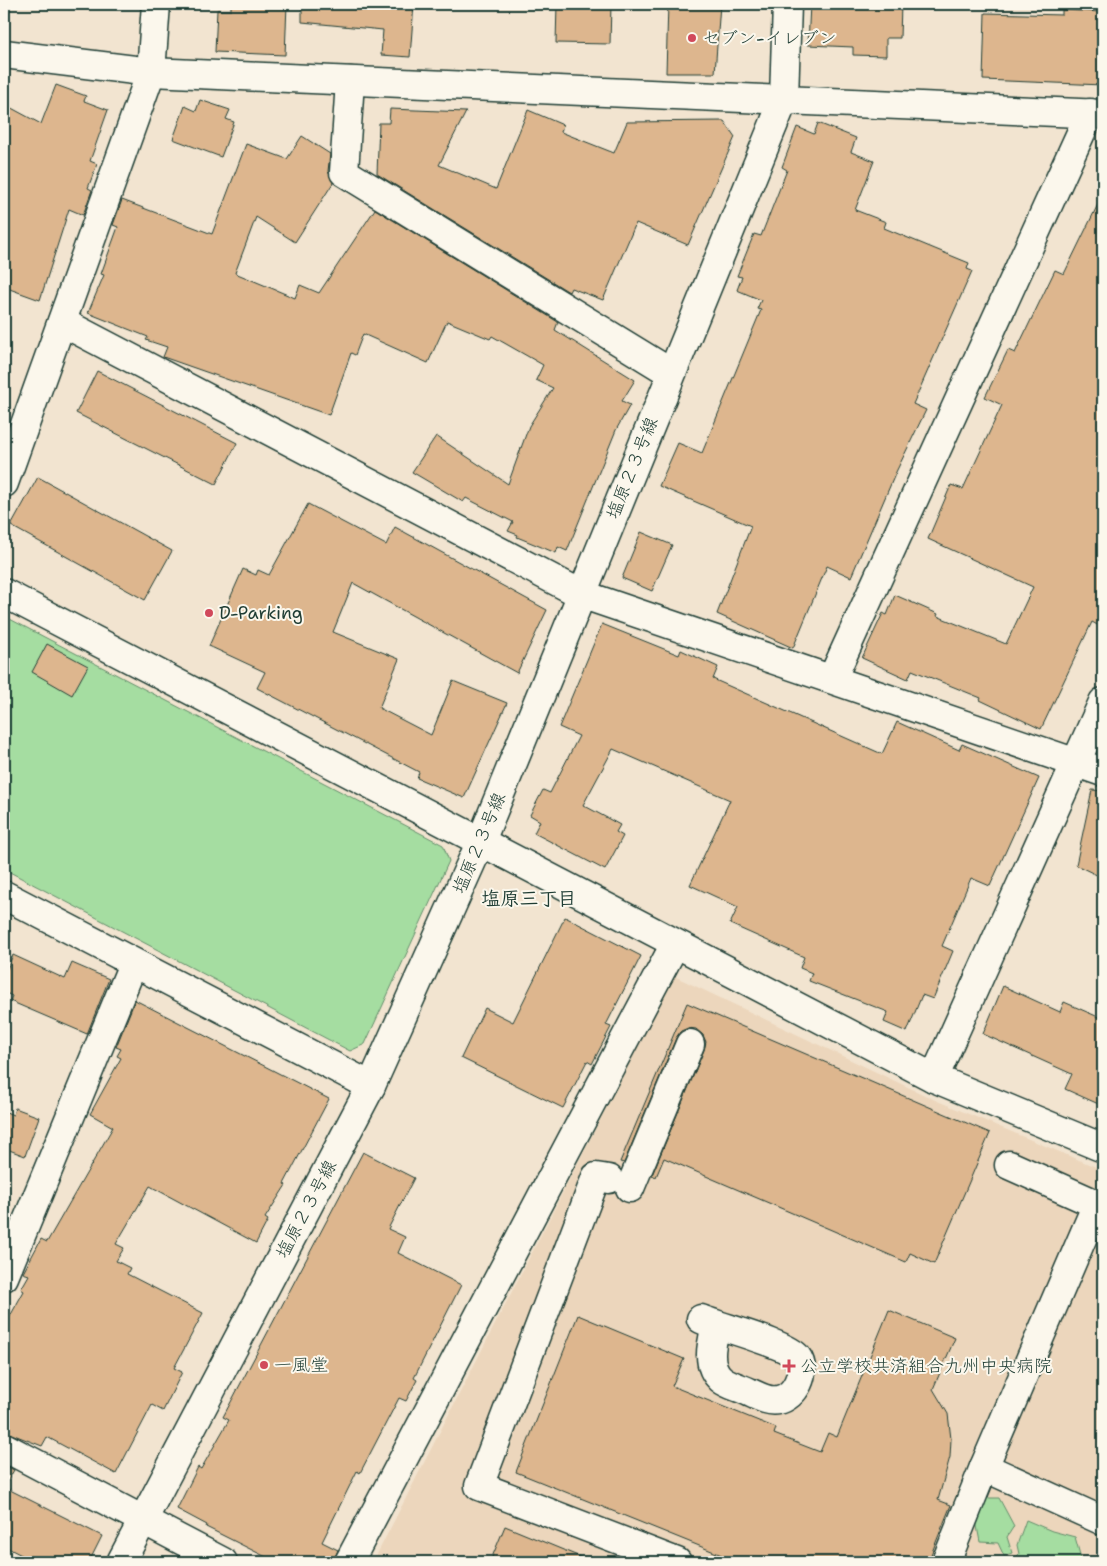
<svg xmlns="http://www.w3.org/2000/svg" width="1107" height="1566" viewBox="0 0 1107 1566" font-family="'Shantell Sans','Klee One',sans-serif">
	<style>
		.built { fill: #ecd6bc }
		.green { fill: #a5dda1; stroke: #628d6a }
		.building { fill: #ddb68e; stroke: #1f3d34 }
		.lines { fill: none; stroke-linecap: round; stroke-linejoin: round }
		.minor-casing { stroke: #1f3d34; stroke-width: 31 }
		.minor { stroke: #fbf7ec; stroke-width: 28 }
		.poi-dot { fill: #d1495b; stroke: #fbf7ec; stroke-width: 2 }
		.labels { text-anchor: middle; stroke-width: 4; stroke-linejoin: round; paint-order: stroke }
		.poi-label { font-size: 18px; fill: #1f3d34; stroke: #fbf7ec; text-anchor: start }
		.street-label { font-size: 18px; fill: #1f3d34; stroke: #fbf7ec }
		.neighbourhood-label { font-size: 19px; font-weight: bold; fill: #1f3d34; stroke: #fbf7ec }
	</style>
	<rect width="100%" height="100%" fill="#f2e4d0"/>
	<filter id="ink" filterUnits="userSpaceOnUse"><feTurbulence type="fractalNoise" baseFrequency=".02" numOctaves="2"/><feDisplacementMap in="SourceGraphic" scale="10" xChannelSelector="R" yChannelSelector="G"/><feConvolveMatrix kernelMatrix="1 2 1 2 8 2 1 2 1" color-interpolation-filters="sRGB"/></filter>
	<g filter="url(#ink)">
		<!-- built -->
		<polygon class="built" points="674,976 935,1100 1103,1170 1103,1562 373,1562"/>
		<!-- green -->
		<g class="green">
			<polygon points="4,616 443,845 449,861 365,1044 350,1051 4,869"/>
			<polygon points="983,1498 999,1498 1014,1526 1007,1537 1012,1553 1004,1556 998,1543 980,1542 975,1516"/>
			<polygon points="1026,1520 1052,1531 1075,1537 1082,1562 1011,1562 1019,1554 1017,1545"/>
		</g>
		<!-- building -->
		<g class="building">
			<polygon points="231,4 287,4 285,55 215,52 217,10 231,10"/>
			<polygon points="302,4 414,4 410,57 381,55 383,30 302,22"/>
			<polygon points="557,4 611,4 610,44 556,43"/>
			<polygon points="668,4 720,4 715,73 666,73"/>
			<polygon points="810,4 901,4 900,38 886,38 886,56 853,55 853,47 808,45"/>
			<polygon points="1062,10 1103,12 1103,85 983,80 985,13 1062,15"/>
			<polygon points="56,85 86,96 84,101 108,110 90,161 97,164 88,188 92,190 83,215 69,209 40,300 4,287 4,104 41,124"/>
			<polygon points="200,100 230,110 226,119 234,122 221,157 173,139 185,106 196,111"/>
			<polygon points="390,109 466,112 439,165 496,189 528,110 563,125 561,132 614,153 627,122 724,121 735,137 688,245 636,223 603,300 571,288 569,292 377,174 379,123 389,123"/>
			<polygon points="818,123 856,138 851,152 874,161 855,210 886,222 884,228 969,263 967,269 972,271 913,404 926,410 896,472 851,577 827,566 793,648 717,614 751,526 659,486 678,443 702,453 761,310 757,309 761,300 737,290 742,277 737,276 754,234 761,236 787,170 782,167 797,127 814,134"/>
			<polygon points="302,136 330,154 328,171 333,183 295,242 256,217 235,273 295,298 300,285 319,293 375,209 558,322 555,330 635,380 622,401 630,405 616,430 567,551 558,547 556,553 517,537 518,535 508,531 513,522 466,498 463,502 412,472 436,436 508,484 529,426 553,388 536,380 543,365 492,336 490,339 447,321 428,363 363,334 355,355 351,353 329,415 163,357 167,347 146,340 148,337 88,313 104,275 101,274 118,227 113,225 122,200 212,234 246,144 287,159"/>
			<polygon points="1103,194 1103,628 1092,622 1041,729 980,700 981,698 912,670 908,679 862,658 883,613 887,615 895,595 938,614 937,616 1006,644 1033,587 928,539 951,485 963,489 1002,405 985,397 1008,350 1015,353 1055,270 1064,274"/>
			<polygon points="97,371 237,443 216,484 76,413"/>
			<polygon points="38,477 172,551 145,600 11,526"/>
			<polygon points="308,504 386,545 395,527 547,610 517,673 353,583 333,632 399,659 379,708 431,735 453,681 507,703 464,798 417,778 419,772 257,688 265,672 209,646 243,569 256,575 258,570 269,575"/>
			<polygon points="641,532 672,545 652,591 622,578"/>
			<polygon points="602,624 679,655 681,650 718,667 713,679 882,754 897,722 959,750 962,744 1039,778 990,886 971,878 942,946 953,951 933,999 922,995 907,1032 884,1022 888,1012 809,981 812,973 800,968 804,957 730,924 738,907 690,885 730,800 613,749 583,805 620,825 616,832 623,836 605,870 534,833 540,821 530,815 543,790 550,793 579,736 559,727"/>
			<polygon points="47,644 88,666 72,695 32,672"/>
			<polygon points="1092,790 1103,791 1103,878 1076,865"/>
			<polygon points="565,917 641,956 606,1025 611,1027 592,1064 587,1061 563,1108 461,1058 485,1008 513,1022"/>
			<polygon points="13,955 65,979 72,963 109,979 87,1034 10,1001 12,996 4,992 4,976"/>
			<polygon points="1003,986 1060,1012 1064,1002 1103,1019 1103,1106 1065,1089 1072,1074 983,1034"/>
			<polygon points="135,1000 329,1099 284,1184 286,1185 265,1218 268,1220 256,1243 150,1186 116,1244 124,1248 116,1261 130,1268 127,1274 203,1313 174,1368 182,1372 163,1411 152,1405 116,1474 47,1437 42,1446 4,1431 4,1327 24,1291 21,1289 29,1275 23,1273 41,1239 47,1242 113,1127 90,1114 121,1058 117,1056 121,1049 116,1047"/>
			<polygon points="687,1003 990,1133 934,1264 910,1253 906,1262 664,1158 656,1177 652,1175 704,1050 706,1042 703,1035 696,1029 688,1028 681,1031 676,1038 624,1163 620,1162"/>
			<polygon points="15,1108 39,1117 25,1156 4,1148 4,1111 13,1115"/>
			<polygon points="363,1152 414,1178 388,1229 405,1237 398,1253 461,1285 414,1378 417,1380 406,1401 399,1398 360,1473 357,1471 322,1542 338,1550 333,1562 276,1562 206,1527 207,1525 177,1509 198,1467 201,1469 229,1420 223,1417"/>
			<polygon points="889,1310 955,1338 933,1389 948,1414 951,1439 950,1457 938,1500 951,1505 928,1562 739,1562 516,1472 578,1315 684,1359 672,1386 776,1428 774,1434 820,1452 828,1433 837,1437"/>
			<polygon points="4,1465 14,1470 4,1487 102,1536 89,1562 35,1562 4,1546"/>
			<polygon points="505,1526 590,1561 590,1562 490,1562"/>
		</g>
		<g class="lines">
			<defs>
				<g id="minor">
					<polyline points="4,54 151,72 1103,114"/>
					<polyline points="350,81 344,172 671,373"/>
					<polyline points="62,322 581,594 1103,772"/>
					<polyline points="4,483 151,72 156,4"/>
					<polyline points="4,593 934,1078 1103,1148"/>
					<polyline points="832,679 1090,113"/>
					<polyline points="4,895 371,1086"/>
					<polyline points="934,1078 1103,702"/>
					<polyline points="1009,1165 1103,1207"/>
					<polyline points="609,1179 596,1177 479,1486 677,1562"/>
					<polyline points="630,1188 690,1044"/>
					<polyline points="1097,1204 984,1467 1103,1521"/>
					<polyline points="4,1277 133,964"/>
					<path d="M 701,1319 C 720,1327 787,1344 797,1357 C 808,1372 795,1397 778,1400 C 768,1402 758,1396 749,1392 C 741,1388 728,1385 721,1379 C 705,1365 712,1342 716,1325"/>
					<polyline points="4,1447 223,1562"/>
					<polyline points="121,1562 371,1086 481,841 784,99 787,4"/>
					<polyline points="349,1562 675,944"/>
					<polyline points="946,1562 984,1467"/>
				</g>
			</defs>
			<!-- minor casing -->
			<use href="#minor" class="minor-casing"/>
			<!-- minor -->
			<use href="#minor" class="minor"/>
		</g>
	</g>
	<!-- markers -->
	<g class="poi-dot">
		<circle cx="692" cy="38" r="5"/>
		<circle cx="209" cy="613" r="5"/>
		<circle cx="264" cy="1365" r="5"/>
		<path d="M786.5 1358.5h5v5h5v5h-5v5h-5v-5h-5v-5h5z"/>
	</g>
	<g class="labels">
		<!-- poi labels -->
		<g class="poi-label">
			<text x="702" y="44">セブン-イレブン</text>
			<text x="219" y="619">D-Parking</text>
			<text x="274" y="1371">一風堂</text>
			<text x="800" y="1372">公立学校共済組合九州中央病院</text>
		</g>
		<!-- street labels -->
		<g class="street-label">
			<text transform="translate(632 468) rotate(-68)" y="6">塩原２３号線</text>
			<text transform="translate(479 843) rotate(-67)" y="6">塩原２３号線</text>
			<text transform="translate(306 1209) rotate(-62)" y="6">塩原２３号線</text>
		</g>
		<!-- neighbourhood labels -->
		<g class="neighbourhood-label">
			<text x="529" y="905">塩原三丁目</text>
		</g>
	</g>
	<!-- margin -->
	<rect width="1107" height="1566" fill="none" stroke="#fbf7ec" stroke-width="20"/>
	<rect x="10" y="10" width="1087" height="1546" fill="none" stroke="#1f3d34" stroke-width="2" filter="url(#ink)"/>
</svg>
